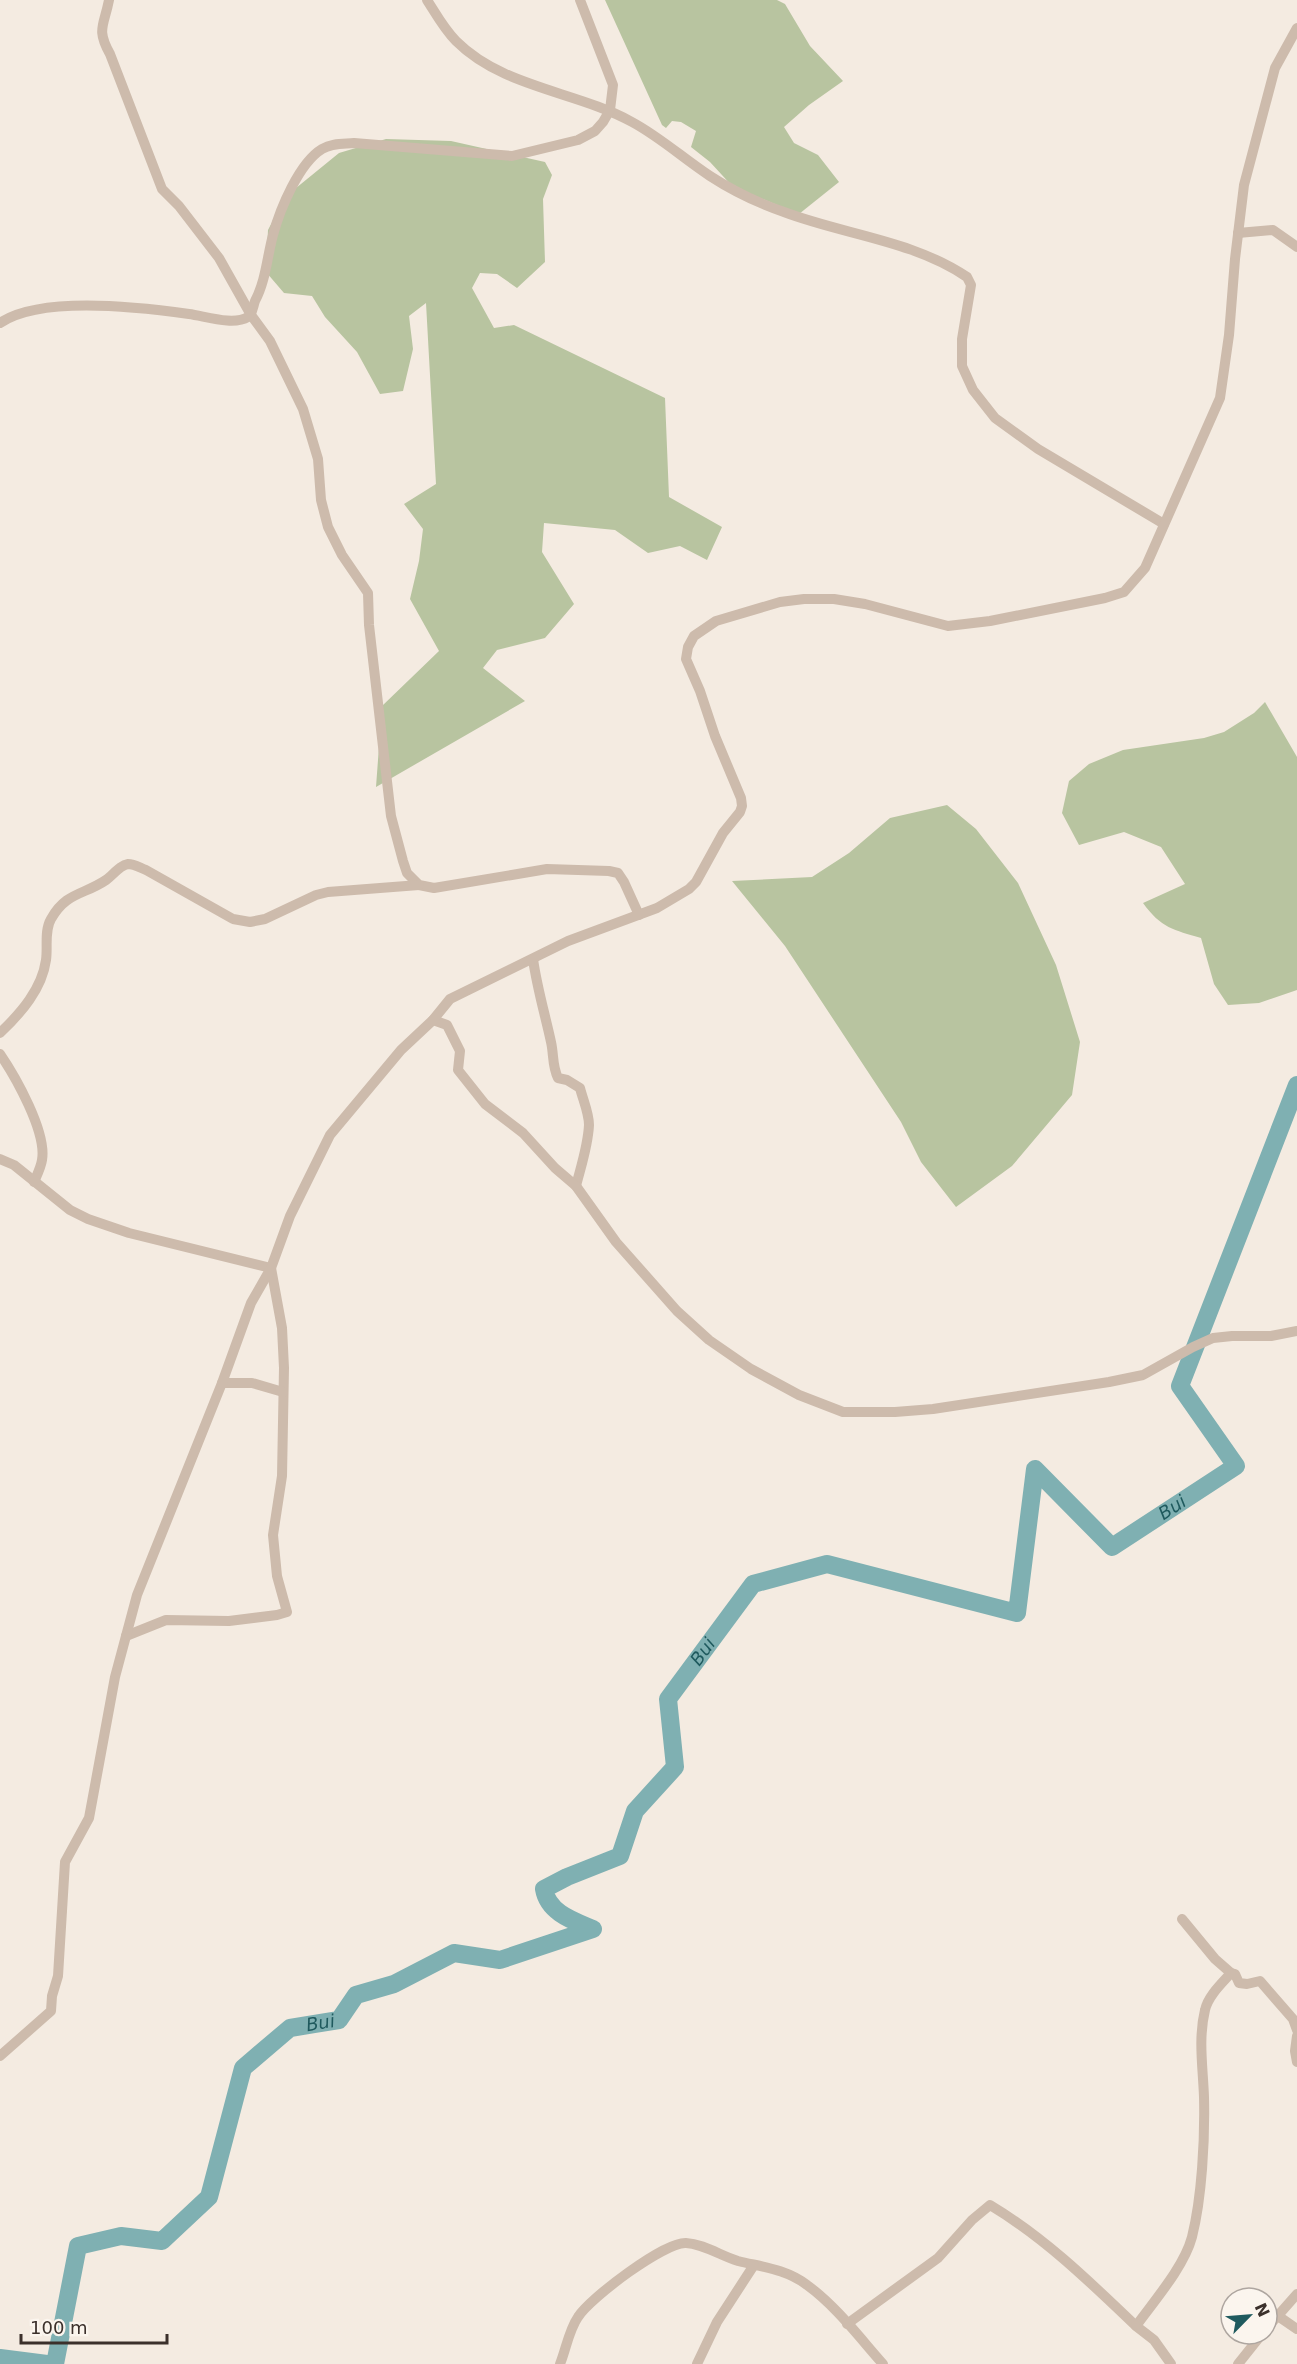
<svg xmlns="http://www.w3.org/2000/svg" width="1297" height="2364" viewBox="0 0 1297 2364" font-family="'DejaVu Sans',sans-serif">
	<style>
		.green { fill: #b8c4a0 }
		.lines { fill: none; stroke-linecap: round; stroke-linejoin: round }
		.river { stroke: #7fb0b2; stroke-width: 18 }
		.street { stroke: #cdbbac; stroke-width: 10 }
		.labels { text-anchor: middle; stroke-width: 6; stroke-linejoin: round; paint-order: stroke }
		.water-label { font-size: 18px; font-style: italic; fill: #1f5a5e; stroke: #fbf5ee }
	</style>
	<rect width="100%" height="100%" fill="#f4ebe1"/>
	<!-- green -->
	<g class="green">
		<polygon points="605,0 777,0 785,4 810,46 843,81 809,105 784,127 794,143 818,155 839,182 799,214 733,187 710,162 691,147 696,131 681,122 672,121 666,128 662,125"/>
		<polygon points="386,139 451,141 545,162 552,175 543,199 545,262 517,288 497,274 480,273 472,288 494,328 514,325 665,398 669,497 722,527 707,560 680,546 648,553 615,530 544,523 542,552 574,604 545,638 497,650 483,668 525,701 376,787 382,706 439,651 410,599 419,561 423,529 404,504 436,484 426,303 409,316 413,349 403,391 380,394 357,352 325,317 312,296 284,293 266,272 268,230 285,197 339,153"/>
		<path d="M 1265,702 L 1297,757 L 1297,990 L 1259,1003 L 1228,1005 L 1214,984 L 1201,938 C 1174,930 1161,928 1143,903 L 1185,884 L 1161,847 L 1124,832 L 1079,845 L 1062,813 L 1069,781 L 1089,764 L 1123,750 L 1204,738 L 1224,732 L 1254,713 Z"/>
		<polygon points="947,805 976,829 1018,883 1056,965 1080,1042 1072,1095 1012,1166 956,1207 921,1162 901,1122 785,946 732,881 812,877 849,853 890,818"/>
	</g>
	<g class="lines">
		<!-- river -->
		<g class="river">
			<polyline points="0,2358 47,2364"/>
			<path id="s1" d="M 55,2364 L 78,2246 L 121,2236 L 162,2241 L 209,2197 L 243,2068 L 290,2028 L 339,2020 L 356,1995 L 394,1984 L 454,1953 L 500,1960 L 593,1929 C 574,1921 548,1913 544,1889 L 567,1877 L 620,1856 L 635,1811 L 675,1767 L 668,1699 L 753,1584 L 827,1564 L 1017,1613 L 1035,1469 L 1112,1547 L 1236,1466 L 1180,1386 L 1297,1085"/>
		</g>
		<!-- street -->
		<g class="street">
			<path d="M 109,0 C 104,26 96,29 110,54 L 162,189 L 179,206 L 219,258 L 251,315 L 270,341 L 303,409 L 318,459 L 321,500 L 328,527 L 342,555 L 368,593 L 369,625 L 391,816 L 403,861 L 407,873 L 419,885 L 434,888 L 547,869 L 609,871 L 618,873 L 624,882 L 639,915"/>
			<path d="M 427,0 C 436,14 444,29 456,41 C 503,88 576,91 632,122 C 660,137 684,159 710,176 C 733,191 758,203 784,212 C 845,235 912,240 967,277 L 971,285 L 962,339 L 962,366 L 973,390 L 995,418 L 1038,449 L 1164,524"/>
			<polyline points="1238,233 1273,230 1297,247"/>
			<path d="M 0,323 C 41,295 140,307 189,314 C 205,316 233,326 248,317 C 253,314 253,306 255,301 C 266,280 267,257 273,235 C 280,209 299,163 322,149 C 332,143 343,144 354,143 L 512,156 L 578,140 L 595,131 L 603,122 L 610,110 L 613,85 L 580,0"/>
			<path d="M 533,959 C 537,988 545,1014 551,1042 C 554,1055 552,1066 558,1078 L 567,1080 L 580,1088 C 583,1100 589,1113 589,1125 C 588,1146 581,1166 576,1186"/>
			<polyline points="433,1020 447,1025 460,1051 458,1070 485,1104 523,1133 555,1168 576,1186 616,1242 677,1311 709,1340 751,1369 799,1395 843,1412 895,1412 933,1409 1109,1382 1143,1375 1193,1347 1213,1338 1232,1336 1271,1336 1297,1331"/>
			<path d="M 0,1033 C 21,1013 42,989 46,960 C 48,947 44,931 51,919 C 66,892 84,895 106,880 C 113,875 120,865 128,864 C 135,864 140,868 146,870 L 233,919 L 250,922 L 265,919 L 316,895 L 328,892 L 419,885"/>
			<path d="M 0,1054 C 15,1076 47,1132 42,1160 C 41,1167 37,1175 34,1182"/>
			<polyline points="0,1159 14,1165 70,1210 88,1219 129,1233 271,1268 282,1328 284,1368 282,1476 273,1535 277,1576 287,1612 277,1615 229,1621 166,1620 126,1636"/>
			<polyline points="222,1383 252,1383 283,1392"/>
			<polyline points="1231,1973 1235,1974 1239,1983 1247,1984 1260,1981 1293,2019 1297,2030"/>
			<polyline points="1297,2036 1295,2051 1297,2062"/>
			<polyline points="0,2056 51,2011 52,1996 58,1976 65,1862 89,1818 115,1677 137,1595 222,1383 251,1303 271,1268 290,1216 330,1135 401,1050 433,1020 450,999 568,941 657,908 689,889 696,882 723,833 740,812 742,806 741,798 715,736 700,691 686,659 688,647 694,636 716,621 780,602 804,599 834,599 865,604 948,626 990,621 1105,598 1124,592 1145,568 1220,398 1229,335 1235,259 1244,185 1275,68 1297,28"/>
			<polyline points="1278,2316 1297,2329"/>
			<path d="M 847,2324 L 938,2258 L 972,2220 L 990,2205 C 1045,2238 1090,2282 1136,2326"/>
			<polyline points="1267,2328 1297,2294"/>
			<path d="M 560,2364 C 566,2349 569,2330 578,2317 C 590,2298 664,2242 686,2243 C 704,2244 721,2256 738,2261 C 762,2267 786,2269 807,2285 C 836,2306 859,2337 883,2364"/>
			<polyline points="697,2364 717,2322 754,2265"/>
			<path d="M 1171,2364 L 1154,2340 L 1136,2326 C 1154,2301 1184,2267 1192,2237 C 1202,2197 1205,2139 1204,2097 C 1203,2068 1198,2039 1205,2010 C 1208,1996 1222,1983 1231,1973 L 1215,1959 L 1182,1919"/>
			<polyline points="1238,2364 1262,2334"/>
		</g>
	</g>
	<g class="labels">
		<!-- water labels -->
		<g class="water-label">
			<text dy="6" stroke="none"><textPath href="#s1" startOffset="1864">Bui</textPath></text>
			<text dy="6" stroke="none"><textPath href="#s1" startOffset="1180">Bui</textPath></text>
			<text dy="6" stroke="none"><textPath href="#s1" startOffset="496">Bui</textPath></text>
		</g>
	</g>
	<!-- north arrow -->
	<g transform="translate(1249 2316) rotate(65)"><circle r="28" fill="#fbf5ee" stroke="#aea6a0" stroke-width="1.5"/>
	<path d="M0-4.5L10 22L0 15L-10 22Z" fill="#1f5a5e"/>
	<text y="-9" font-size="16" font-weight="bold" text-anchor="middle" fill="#3b302b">N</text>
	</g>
	<!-- scale -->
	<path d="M21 2334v9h146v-9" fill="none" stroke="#3b302b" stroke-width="3"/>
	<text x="30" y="2334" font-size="18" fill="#3b302b" stroke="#fbf5ee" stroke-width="4.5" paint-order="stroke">100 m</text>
</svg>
